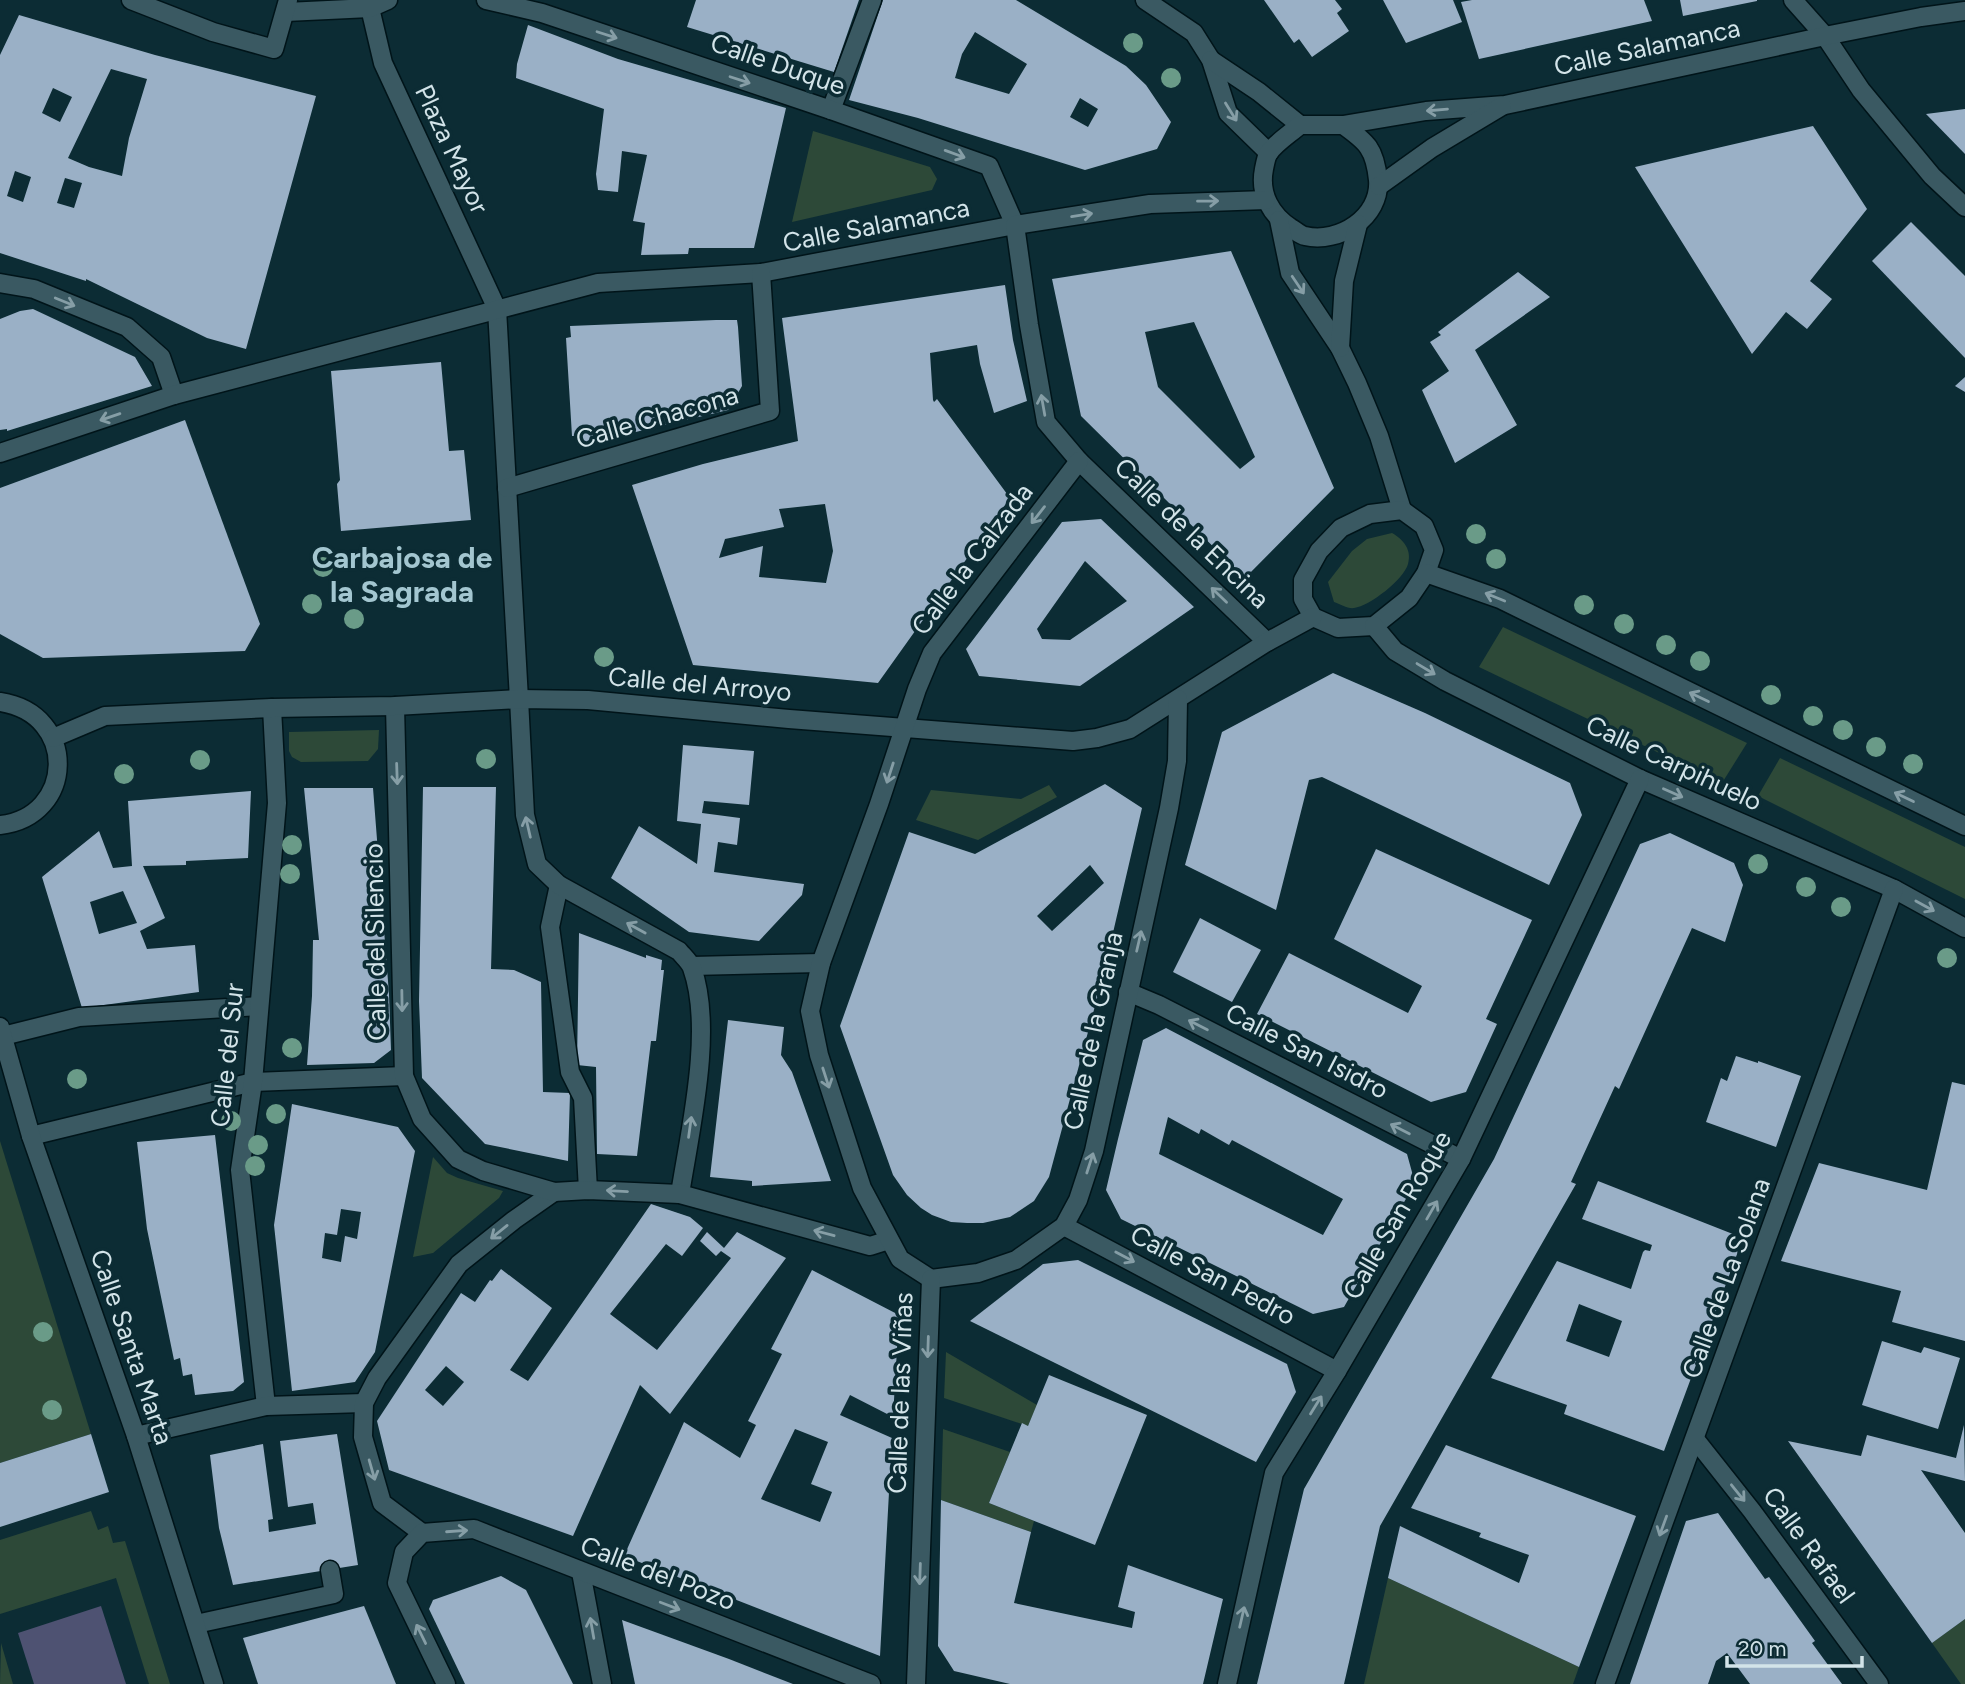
<svg xmlns="http://www.w3.org/2000/svg" width="1965" height="1684" viewBox="0 0 1965 1684" font-family="Figtree,sans-serif">
	<style>
		.green { fill: #2d4938 }
		.water { fill: #4e5272 }
		.building { fill: #9ab0c6; fill-rule: evenodd }
		.lines { fill: none; stroke-linecap: round; stroke-linejoin: round }
		.service-casing { stroke: #001419; stroke-width: 21 }
		.pedestrian-casing { stroke: #001419; stroke-width: 21 }
		.minor-casing { stroke: #001419; stroke-width: 21 }
		.service { stroke: #3a5962; stroke-width: 18 }
		.pedestrian { stroke: #3a5962; stroke-width: 18 }
		.minor { stroke: #3a5962; stroke-width: 18 }
		.tree { fill: #6a9b88 }
		.oneway { stroke: #869ea6 }
		.labels { text-anchor: middle; stroke-width: 7; stroke-linejoin: round; paint-order: stroke }
		.street-label { font-size: 26px; fill: #d3e4e9; stroke: #0c2c34 }
		.quarter-label { font-size: 30px; font-weight: bold; fill: #a3c6d0; stroke: #0c2c34 }
	</style>
	<rect width="100%" height="100%" fill="#0c2c34"/>
	<!-- green -->
	<g class="green">
		<polygon points="813,131 930,167 937,179 932,190 792,222"/>
		<path d="M 1392,533 C 1404,540 1412,550 1408,564 C 1404,579 1370,606 1354,608 C 1348,609 1340,604 1334,602 L 1328,582 L 1352,551 L 1367,539 Z"/>
		<polygon points="1503,627 1747,743 1722,783 1479,667"/>
		<polygon points="379,730 378,749 368,761 301,762 292,757 289,751 289,732"/>
		<polygon points="1780,758 1965,847 1965,899 1758,796"/>
		<polygon points="1049,785 1057,797 978,840 916,820 931,790 1021,799"/>
		<polygon points="0,1141 91,1434 0,1463"/>
		<polygon points="433,1157 447,1173 458,1178 503,1191 499,1198 433,1253 413,1257"/>
		<polygon points="946,1352 1037,1405 1028,1426 944,1398"/>
		<polygon points="943,1429 1010,1452 989,1503 1034,1521 1031,1532 941,1500"/>
		<polygon points="91,1511 98,1530 108,1526 113,1543 125,1541 170,1684 149,1684 116,1578 0,1614 0,1540"/>
		<polygon points="1388,1578 1579,1667 1573,1684 1364,1684"/>
		<polygon points="1965,1619 1965,1684 1961,1684 1932,1643"/>
		<polygon points="1,1643 13,1684 0,1684"/>
	</g>
	<!-- water -->
	<polygon class="water" points="101,1606 126,1684 34,1684 18,1633"/>
	<!-- building -->
	<g class="building">
		<polygon points="696,0 859,0 834,72 687,27"/>
		<path d="M 883,0 L 1016,0 L 1126,66 L 1146,85 L 1171,122 L 1157,149 L 1085,170 L 918,118 L 849,100 ZM 975,32 L 1027,64 L 1009,94 L 955,78 L 962,54 ZM 1080,98 L 1098,109 L 1088,127 L 1070,117 Z"/>
		<polygon points="1264,0 1335,0 1342,9 1337,13 1349,31 1312,57 1299,39 1294,43"/>
		<polygon points="1383,0 1453,0 1462,22 1406,43"/>
		<polygon points="1472,0 1644,0 1652,21 1479,59 1461,2"/>
		<polygon points="1680,0 1757,0 1757,1 1683,16"/>
		<path d="M 19,15 L 155,55 L 316,96 L 246,349 L 207,338 L 86,279 L 86,281 L 0,253 L 0,55 ZM 111,69 L 147,79 L 129,138 L 122,176 L 89,167 L 68,158 ZM 53,88 L 72,97 L 60,122 L 42,113 ZM 15,171 L 31,177 L 23,202 L 7,196 ZM 65,178 L 82,183 L 74,208 L 57,203 Z"/>
		<polygon points="528,25 618,59 786,108 754,248 689,248 688,254 641,255 645,223 633,221 647,155 622,151 618,192 598,190 596,174 604,109 516,78 517,64"/>
		<polygon points="1965,109 1965,154 1926,114"/>
		<polygon points="1813,126 1867,209 1810,281 1832,299 1807,329 1786,312 1752,354 1635,167"/>
		<polygon points="1911,222 1965,276 1965,358 1872,261"/>
		<path d="M 1231,251 L 1334,488 L 1245,578 L 1081,416 L 1052,279 ZM 1194,322 L 1255,457 L 1240,469 L 1158,387 L 1145,332 Z"/>
		<polygon points="1518,272 1550,297 1475,350 1517,425 1455,463 1422,390 1449,371 1430,342 1441,335 1438,332"/>
		<path d="M 1005,285 L 1013,340 L 1027,401 L 994,413 L 980,364 L 977,345 L 930,353 L 933,400 L 934,402 L 937,399 L 1010,498 L 878,683 L 693,665 L 632,485 L 703,464 L 798,441 L 782,318 ZM 825,504 L 833,551 L 826,583 L 759,577 L 763,546 L 719,558 L 725,539 L 784,527 L 779,509 Z"/>
		<polygon points="33,309 135,357 152,386 7,431 7,429 0,430 0,319 20,311"/>
		<polygon points="716,320 737,320 738,327 742,386 728,410 577,446 577,436 572,436 566,338 571,337 570,326"/>
		<polygon points="441,362 449,451 464,450 471,520 341,531 337,484 340,480 331,371"/>
		<polygon points="1965,377 1965,392 1955,386"/>
		<polygon points="185,420 260,624 245,651 43,658 0,634 0,488"/>
		<path d="M 1101,519 L 1194,607 L 1080,686 L 979,676 L 966,649 L 1062,522 ZM 1085,561 L 1127,601 L 1070,640 L 1042,639 L 1037,629 Z"/>
		<polygon points="1333,673 1425,713 1570,783 1582,815 1549,885 1322,777 1309,780 1276,910 1185,865 1222,732"/>
		<polygon points="683,745 754,751 749,805 704,801 702,813 740,818 737,845 718,842 714,872 804,884 802,895 759,941 689,932 611,878 639,826 697,864 701,824 677,821"/>
		<path d="M 1105,784 L 1142,808 L 1102,980 L 1049,1177 L 1034,1201 L 1010,1217 L 983,1223 L 967,1223 L 951,1222 L 932,1215 L 921,1208 L 907,1195 L 893,1175 L 840,1026 L 909,832 L 975,854 ZM 1090,865 L 1104,883 L 1052,931 L 1037,916 Z"/>
		<polygon points="423,787 496,787 491,969 514,970 541,982 543,1092 570,1093 568,1161 485,1144 422,1078 419,1001"/>
		<polygon points="304,788 373,788 389,994 391,1050 374,1063 307,1065 312,996 313,940 319,940"/>
		<path d="M 251,791 L 248,858 L 186,861 L 186,865 L 143,866 L 165,918 L 140,931 L 147,949 L 195,945 L 199,992 L 82,1008 L 42,877 L 99,831 L 113,868 L 132,866 L 128,801 ZM 123,891 L 137,923 L 99,934 L 90,902 Z"/>
		<polygon points="1670,833 1734,863 1743,885 1725,942 1692,928 1619,1089 1615,1086 1571,1182 1576,1184 1380,1526 1344,1684 1257,1684 1304,1489 1494,1159 1640,844"/>
		<polygon points="1376,849 1532,920 1486,1019 1497,1024 1466,1092 1431,1102 1257,1014 1289,953 1408,1013 1422,986 1334,939"/>
		<polygon points="1200,918 1261,950 1232,1002 1173,972"/>
		<polygon points="579,933 646,958 646,955 662,960 661,970 664,970 656,1041 651,1041 637,1156 597,1154 596,1067 577,1065"/>
		<polygon points="728,1020 784,1027 781,1055 792,1072 831,1181 752,1186 752,1181 710,1177"/>
		<path d="M 1166,1028 L 1407,1154 L 1415,1183 L 1344,1307 L 1313,1314 L 1121,1219 L 1106,1190 L 1118,1139 L 1143,1040 ZM 1168,1117 L 1199,1134 L 1201,1129 L 1229,1145 L 1232,1140 L 1343,1199 L 1323,1235 L 1159,1154 Z"/>
		<polygon points="1736,1056 1758,1063 1758,1061 1801,1076 1776,1147 1706,1122 1721,1078 1727,1081"/>
		<polygon points="1952,1082 1965,1085 1965,1341 1892,1322 1901,1291 1781,1261 1819,1163 1927,1190"/>
		<path d="M 292,1104 L 398,1127 L 415,1151 L 375,1352 L 355,1382 L 292,1391 L 274,1225 ZM 341,1209 L 361,1212 L 357,1239 L 345,1236 L 341,1262 L 322,1258 L 325,1233 L 337,1235 Z"/>
		<polygon points="215,1135 244,1382 233,1391 195,1395 192,1374 183,1376 180,1358 174,1360 147,1229 137,1142"/>
		<path d="M 1598,1181 L 1743,1238 L 1664,1451 L 1564,1414 L 1567,1405 L 1491,1378 L 1557,1261 L 1631,1289 L 1643,1252 L 1645,1250 L 1650,1251 L 1652,1245 L 1582,1219 ZM 1579,1304 L 1622,1321 L 1609,1357 L 1566,1341 Z"/>
		<path d="M 651,1204 L 690,1217 L 703,1228 L 682,1256 L 666,1244 L 610,1314 L 657,1350 L 731,1258 L 721,1251 L 716,1256 L 700,1241 L 707,1232 L 724,1248 L 737,1232 L 786,1258 L 670,1414 L 640,1385 L 573,1536 L 389,1470 L 377,1421 L 461,1293 L 475,1302 L 490,1280 L 492,1281 L 501,1269 L 552,1308 L 510,1370 L 528,1381 ZM 446,1366 L 464,1382 L 443,1406 L 425,1390 Z"/>
		<polygon points="1078,1260 1287,1364 1296,1392 1256,1462 970,1321 1043,1264"/>
		<path d="M 812,1270 L 899,1315 L 893,1417 L 850,1395 L 840,1415 L 892,1438 L 880,1656 L 624,1556 L 684,1422 L 740,1458 L 756,1425 L 748,1421 L 782,1354 L 771,1349 ZM 795,1429 L 828,1442 L 811,1484 L 832,1492 L 820,1522 L 761,1499 Z"/>
		<polygon points="1882,1341 1921,1353 1924,1347 1960,1358 1938,1429 1862,1405"/>
		<polygon points="1049,1375 1147,1415 1095,1545 989,1503 1022,1423 1028,1426"/>
		<polygon points="1964,1425 1965,1481 1921,1470 1965,1533 1965,1619 1932,1643 1788,1441 1861,1456 1867,1435 1956,1458"/>
		<polygon points="91,1434 109,1492 0,1527 0,1463"/>
		<polygon points="337,1434 358,1565 233,1585 219,1528 210,1455 263,1444 273,1519 268,1520 269,1532 316,1524 313,1503 288,1507 280,1441"/>
		<polygon points="1446,1445 1636,1516 1579,1667 1388,1578 1400,1526 1519,1583 1529,1555 1479,1537 1481,1533 1411,1508"/>
		<polygon points="941,1500 1031,1532 1014,1603 1132,1628 1135,1612 1118,1607 1128,1565 1223,1599 1203,1684 1010,1684 954,1671 938,1646"/>
		<polygon points="1718,1513 1765,1579 1769,1577 1815,1641 1812,1643 1842,1684 1750,1684 1727,1653 1716,1661 1708,1684 1630,1684 1686,1521"/>
		<polygon points="501,1576 526,1590 573,1684 465,1684 429,1609 433,1600"/>
		<polygon points="364,1606 396,1684 258,1684 243,1638"/>
		<polygon points="622,1620 729,1659 793,1684 635,1684"/>
	</g>
	<g class="lines">
		<defs>
			<polyline id="service" points="196,1624 334,1594 330,1570"/>
			<g id="pedestrian">
				<polyline points="370,8 383,63 497,309 519,699"/>
				<polyline points="286,12 370,8 388,0"/>
				<polyline points="831,110 872,0"/>
				<polyline points="0,283 34,289 127,327 161,357 174,395"/>
				<polyline points="0,453 174,395 598,283 761,273 1015,225 989,166 831,110 542,13 486,0"/>
				<polyline points="507,488 770,411 761,273"/>
				<polyline points="559,885 550,927 570,1072 583,1098 588,1190"/>
				<polyline points="692,966 821,963"/>
				<polyline points="3,1036 79,1017 259,1006"/>
				<polyline points="31,1136 253,1082 404,1076"/>
				<polyline points="266,1406 240,1170 253,1082 277,803 272,708"/>
				<polyline points="136,1436 266,1406 364,1403"/>
				<polyline points="422,1533 382,1503 363,1437 364,1403 377,1378 459,1264 514,1220 554,1192"/>
			</g>
			<g id="minor">
				<polyline points="131,0 213,32 274,49 288,0"/>
				<polyline points="1145,0 1194,33 1211,60 1228,113 1269,153"/>
				<polyline points="1793,0 1825,36 1861,90 1932,176 1965,207"/>
				<polyline points="1211,60 1259,92 1300,125"/>
				<path d="M 1343,125 C 1367,142 1375,149 1378,180 C 1381,217 1339,244 1305,236 C 1300,235 1295,230 1291,228 C 1271,215 1259,194 1264,169 C 1265,164 1266,158 1268,154 C 1275,143 1290,134 1300,125 L 1343,125 L 1426,111 L 1505,105 L 1825,36 L 1921,17 L 1965,11"/>
				<polyline points="1379,186 1432,148 1502,106"/>
				<polyline points="1266,200 1150,204 1015,225 1029,325 1046,422 1079,461 1267,642"/>
				<polyline points="1279,220 1290,273 1340,348 1357,383 1379,436 1402,510"/>
				<polyline points="1340,348 1344,281 1358,224"/>
				<polygon points="1402,510 1424,526 1434,550 1426,573 1409,598 1374,626 1338,628 1313,617 1303,599 1303,580 1319,551 1341,528 1370,514"/>
				<polyline points="1426,573 1500,599 1965,826"/>
				<polyline points="1374,626 1395,651 1445,681 1640,779 1894,889 1965,928"/>
				<path d="M 519,699 L 525,815 L 537,864 L 559,885 L 679,951 C 683,956 690,962 692,968 C 714,1029 690,1130 680,1194"/>
				<path d="M 0,702 C 79,714 75,817 0,825"/>
				<polyline points="395,706 404,1076 422,1119 458,1159 483,1171 554,1192 588,1190 680,1194 870,1246 889,1240"/>
				<polyline points="53,738 105,716 272,708 395,706 519,699 588,700 789,719 1073,741 1097,738 1130,729 1267,642 1313,617"/>
				<polyline points="1128,992 1159,1005 1461,1159"/>
				<polyline points="0,1027 31,1136 136,1436 214,1684"/>
				<polyline points="1064,1226 1337,1371"/>
				<polyline points="931,1279 900,1259 862,1188 819,1055 810,1011 821,963 879,804 917,689 932,653 1079,461"/>
				<polyline points="931,1279 978,1273 1016,1260 1064,1226 1078,1200 1094,1151 1169,808 1177,761 1178,699"/>
				<polyline points="1695,1439 1752,1511 1879,1684"/>
				<polyline points="581,1572 602,1684"/>
				<polyline points="446,1684 397,1583 404,1552 422,1533 474,1529 871,1684"/>
				<polyline points="916,1684 931,1279"/>
				<polyline points="1227,1684 1274,1473 1337,1371 1461,1159 1640,779"/>
				<polyline points="1605,1684 1894,889"/>
			</g>
		</defs>
		<!-- service casing -->
		<use href="#service" class="service-casing"/>
		<!-- pedestrian casing -->
		<use href="#pedestrian" class="pedestrian-casing"/>
		<!-- minor casing -->
		<use href="#minor" class="minor-casing"/>
		<!-- service -->
		<use href="#service" class="service"/>
		<!-- pedestrian -->
		<use href="#pedestrian" class="pedestrian"/>
		<!-- minor -->
		<use href="#minor" class="minor"/>
	</g>
	<!-- trees -->
	<g class="tree">
		<circle cx="1133" cy="43" r="10"/>
		<circle cx="1171" cy="78" r="10"/>
		<circle cx="1476" cy="534" r="10"/>
		<circle cx="1496" cy="559" r="10"/>
		<circle cx="323" cy="567" r="10"/>
		<circle cx="312" cy="604" r="10"/>
		<circle cx="1584" cy="605" r="10"/>
		<circle cx="354" cy="619" r="10"/>
		<circle cx="1624" cy="624" r="10"/>
		<circle cx="1666" cy="645" r="10"/>
		<circle cx="604" cy="657" r="10"/>
		<circle cx="1700" cy="661" r="10"/>
		<circle cx="1771" cy="695" r="10"/>
		<circle cx="1813" cy="716" r="10"/>
		<circle cx="1843" cy="730" r="10"/>
		<circle cx="1876" cy="747" r="10"/>
		<circle cx="486" cy="759" r="10"/>
		<circle cx="200" cy="760" r="10"/>
		<circle cx="1913" cy="764" r="10"/>
		<circle cx="124" cy="774" r="10"/>
		<circle cx="292" cy="845" r="10"/>
		<circle cx="1758" cy="864" r="10"/>
		<circle cx="290" cy="874" r="10"/>
		<circle cx="1806" cy="887" r="10"/>
		<circle cx="1841" cy="907" r="10"/>
		<circle cx="1947" cy="958" r="10"/>
		<circle cx="292" cy="1048" r="10"/>
		<circle cx="77" cy="1079" r="10"/>
		<circle cx="276" cy="1114" r="10"/>
		<circle cx="231" cy="1121" r="10"/>
		<circle cx="258" cy="1145" r="10"/>
		<circle cx="255" cy="1166" r="10"/>
		<circle cx="43" cy="1332" r="10"/>
		<circle cx="52" cy="1410" r="10"/>
	</g>
	<!-- one-way arrows -->
	<defs><path id="oneway-shaft" d="M-6 0H5M1.5-3L5.5 0L1.5 3" fill="none" stroke-width="1.6" stroke-linecap="round" stroke-linejoin="round" transform="scale(1.75)"/></defs>
	<g class="oneway">
		<use href="#oneway-shaft" transform="translate(607 35) rotate(18)"/>
		<use href="#oneway-shaft" transform="translate(740 80) rotate(18)"/>
		<use href="#oneway-shaft" transform="translate(1437 110) rotate(175)"/>
		<use href="#oneway-shaft" transform="translate(1231 112) rotate(58)"/>
		<use href="#oneway-shaft" transform="translate(955 154) rotate(20)"/>
		<use href="#oneway-shaft" transform="translate(1208 201) rotate(-1)"/>
		<use href="#oneway-shaft" transform="translate(1082 215) rotate(-9)"/>
		<use href="#oneway-shaft" transform="translate(1298 285) rotate(56)"/>
		<use href="#oneway-shaft" transform="translate(65 302) rotate(22)"/>
		<use href="#oneway-shaft" transform="translate(1043 405) rotate(-100)"/>
		<use href="#oneway-shaft" transform="translate(110 417) rotate(161)"/>
		<use href="#oneway-shaft" transform="translate(1038 515) rotate(128)"/>
		<use href="#oneway-shaft" transform="translate(1219 595) rotate(-136)"/>
		<use href="#oneway-shaft" transform="translate(1495 597) rotate(-158)"/>
		<use href="#oneway-shaft" transform="translate(1426 669) rotate(31)"/>
		<use href="#oneway-shaft" transform="translate(1699 697) rotate(-154)"/>
		<use href="#oneway-shaft" transform="translate(890 773) rotate(108)"/>
		<use href="#oneway-shaft" transform="translate(397 774) rotate(88)"/>
		<use href="#oneway-shaft" transform="translate(1673 793) rotate(24)"/>
		<use href="#oneway-shaft" transform="translate(1904 797) rotate(-154)"/>
		<use href="#oneway-shaft" transform="translate(528 827) rotate(-103)"/>
		<use href="#oneway-shaft" transform="translate(1925 906) rotate(29)"/>
		<use href="#oneway-shaft" transform="translate(636 928) rotate(-151)"/>
		<use href="#oneway-shaft" transform="translate(1139 941) rotate(-77)"/>
		<use href="#oneway-shaft" transform="translate(402 1001) rotate(89)"/>
		<use href="#oneway-shaft" transform="translate(1198 1025) rotate(-153)"/>
		<use href="#oneway-shaft" transform="translate(826 1078) rotate(72)"/>
		<use href="#oneway-shaft" transform="translate(690 1127) rotate(-82)"/>
		<use href="#oneway-shaft" transform="translate(1400 1129) rotate(-153)"/>
		<use href="#oneway-shaft" transform="translate(1090 1163) rotate(-72)"/>
		<use href="#oneway-shaft" transform="translate(617 1191) rotate(-177)"/>
		<use href="#oneway-shaft" transform="translate(1432 1210) rotate(-60)"/>
		<use href="#oneway-shaft" transform="translate(499 1232) rotate(141)"/>
		<use href="#oneway-shaft" transform="translate(824 1233) rotate(-165)"/>
		<use href="#oneway-shaft" transform="translate(1125 1257) rotate(28)"/>
		<use href="#oneway-shaft" transform="translate(928 1347) rotate(92)"/>
		<use href="#oneway-shaft" transform="translate(1316 1405) rotate(-58)"/>
		<use href="#oneway-shaft" transform="translate(372 1470) rotate(74)"/>
		<use href="#oneway-shaft" transform="translate(1738 1493) rotate(51)"/>
		<use href="#oneway-shaft" transform="translate(1663 1526) rotate(110)"/>
		<use href="#oneway-shaft" transform="translate(457 1531) rotate(-4)"/>
		<use href="#oneway-shaft" transform="translate(920 1574) rotate(92)"/>
		<use href="#oneway-shaft" transform="translate(670 1606) rotate(21)"/>
		<use href="#oneway-shaft" transform="translate(1242 1617) rotate(-77)"/>
		<use href="#oneway-shaft" transform="translate(592 1628) rotate(-100)"/>
		<use href="#oneway-shaft" transform="translate(421 1634) rotate(-116)"/>
	</g>
	<g class="labels">
		<!-- street labels -->
		<g class="street-label">
			<text transform="translate(1647 47) rotate(-12)" y="9">Calle Salamanca</text>
			<text transform="translate(778 64) rotate(19)" y="9">Calle Duque</text>
			<text transform="translate(452 149) rotate(65)" y="9">Plaza Mayor</text>
			<text transform="translate(876 225) rotate(-11)" y="9">Calle Salamanca</text>
			<text transform="translate(657 417) rotate(-16)" y="9">Calle Chacona</text>
			<text transform="translate(1192 533) rotate(44)" y="9">Calle de la Encina</text>
			<text transform="translate(972 559) rotate(-53)" y="9">Calle la Calzada</text>
			<text transform="translate(700 684) rotate(5)" y="9">Calle del Arroyo</text>
			<text transform="translate(1674 763) rotate(25)" y="9">Calle Carpihuelo</text>
			<text transform="translate(375 942) rotate(-91)" y="9">Calle del Silencio</text>
			<text transform="translate(1093 1031) rotate(-78)" y="9">Calle de la Granja</text>
			<text transform="translate(1307 1051) rotate(27)" y="9">Calle San Isidro</text>
			<text transform="translate(227 1055) rotate(-84)" y="9">Calle del Sur</text>
			<text transform="translate(1397 1215) rotate(-60)" y="9">Calle San Roque</text>
			<text transform="translate(1213 1275) rotate(28)" y="9">Calle San Pedro</text>
			<text transform="translate(1726 1278) rotate(-70)" y="9">Calle de La Solana</text>
			<text transform="translate(132 1347) rotate(71)" y="9">Calle Santa Marta</text>
			<text transform="translate(900 1393) rotate(-88)" y="9">Calle de las Viñas</text>
			<text transform="translate(1809 1545) rotate(54)" y="9">Calle Rafael</text>
			<text transform="translate(658 1573) rotate(21)" y="9">Calle del Pozo</text>
		</g>
		<!-- quarter labels -->
		<g class="quarter-label">
			<text x="402" y="568">Carbajosa de<tspan x="402" dy="34">la Sagrada</tspan></text>
		</g>
	</g>
	<!-- scale -->
	<path d="M1727 1656v10h135v-10" fill="none" stroke="#d3e4e9" stroke-width="3.5"/>
	<text x="1738" y="1656" font-size="21" fill="#d3e4e9" stroke="#0c2c34" stroke-width="5" paint-order="stroke">20 m</text>
</svg>
